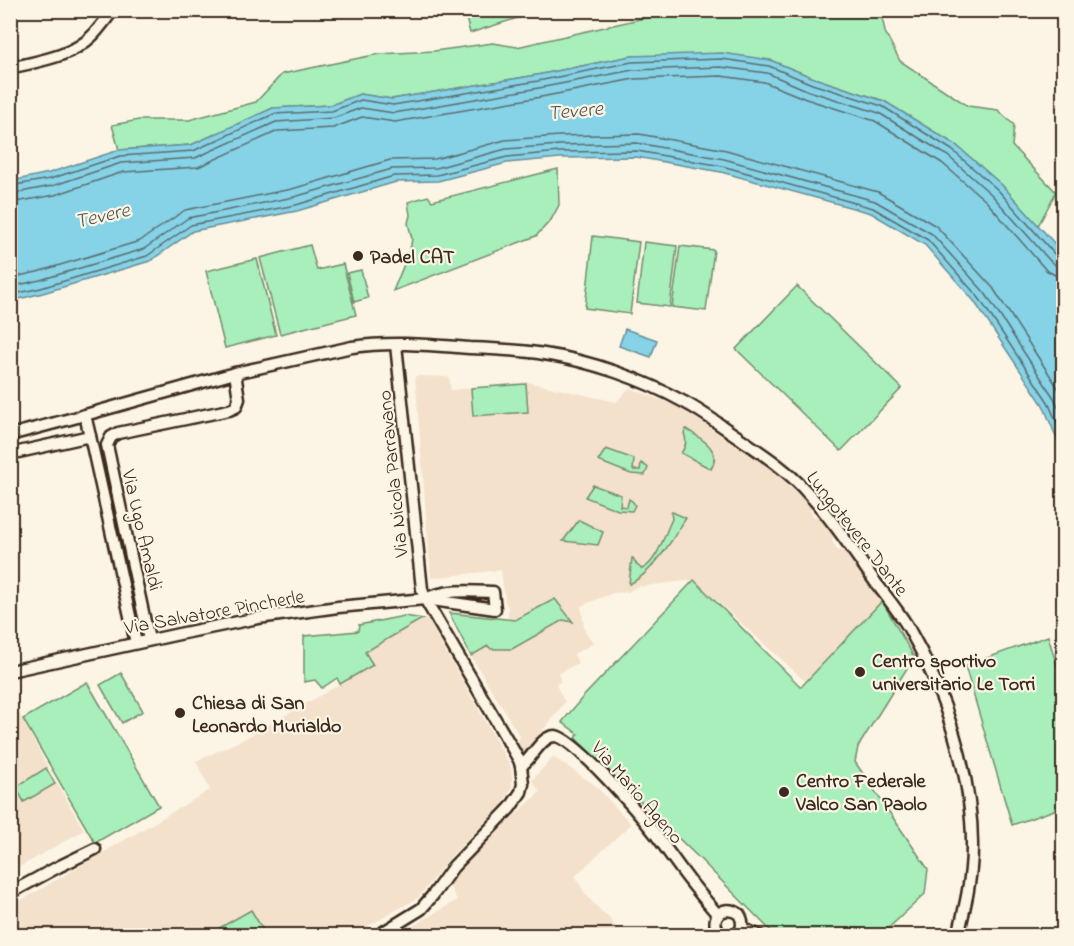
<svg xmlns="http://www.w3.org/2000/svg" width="1074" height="946" viewBox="0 0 1074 946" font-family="'Indie Flower',sans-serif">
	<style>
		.built { fill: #f3e1cb }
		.green { fill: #a8efbb; stroke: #728c6c; stroke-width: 1.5 }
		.water { fill: #86d2e6; stroke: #688f96; stroke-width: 1.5 }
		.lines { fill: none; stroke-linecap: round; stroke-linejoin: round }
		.shore { stroke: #596d6e; stroke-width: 1.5 }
		.street-casing { stroke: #3b2a1e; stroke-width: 15 }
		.street { stroke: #fcf5e5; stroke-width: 10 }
		.poi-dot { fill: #3b2a1e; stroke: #fcf5e5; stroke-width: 2 }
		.labels { text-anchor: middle; stroke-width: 4.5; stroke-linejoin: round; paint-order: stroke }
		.poi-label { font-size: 20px; font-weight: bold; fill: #3b2a1e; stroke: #fcf5e5; text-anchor: start }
		.street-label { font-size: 20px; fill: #3b2a1e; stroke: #fcf5e5 }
		.water-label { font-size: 21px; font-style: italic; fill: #4e5450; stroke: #fcf5e5 }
	</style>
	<rect width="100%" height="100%" fill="#fcf5e5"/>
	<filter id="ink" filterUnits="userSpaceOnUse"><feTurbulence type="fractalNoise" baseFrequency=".0167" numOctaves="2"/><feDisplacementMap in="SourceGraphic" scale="12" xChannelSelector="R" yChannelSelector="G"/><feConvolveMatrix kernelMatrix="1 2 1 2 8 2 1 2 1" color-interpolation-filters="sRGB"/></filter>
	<g filter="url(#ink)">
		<!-- built -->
		<g class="built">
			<polygon points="415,376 449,377 451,390 527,382 616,402 630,388 681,408 765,465 779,476 812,508 810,511 814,517 818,516 833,536 832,541 837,550 844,551 882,601 806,682 694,580 636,587 628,592 613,593 581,606 585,632 594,643 574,654 578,663 558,674 561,681 556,685 565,702 526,752 522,753 517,743 520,737 471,656 449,613 508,620 508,607 505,601 501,570 431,578"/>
			<polygon points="424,619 428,620 511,767 512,778 512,786 509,793 502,805 453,854 418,898 352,935 11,935 10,907 210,790 196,761 244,739 372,666 365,652 420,620"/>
			<polygon points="10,696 47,766 84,830 11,872"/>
			<polygon points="553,757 595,785 631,824 575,876 584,892 593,903 610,919 616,928 618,935 396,936 457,900 449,885 474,853 540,792 532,780"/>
		</g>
		<!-- green -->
		<g class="green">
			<polygon points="543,10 470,33 464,11 464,10"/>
			<polygon points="700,10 881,11 885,32 900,61 968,106 998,110 1014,125 1012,146 1056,192 1038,226 1002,185 956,145 884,101 814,78 770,60 631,56 537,75 392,99 360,94 331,105 273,108 191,145 119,150 112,125 139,120 189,120 256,102 282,74 379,54 434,51 493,43 517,47 666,13"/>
			<polygon points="558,169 559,205 551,220 536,236 393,291 410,250 412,239 408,223 410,215 408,202 428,196 432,201"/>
			<polygon points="593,236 639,242 630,314 585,308"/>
			<polygon points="644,242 677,246 670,307 637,303"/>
			<polygon points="310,245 317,270 343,264 356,315 280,334 260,258"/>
			<polygon points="680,246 714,250 706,311 672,307"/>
			<polygon points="257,259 276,335 225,348 206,271"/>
			<polygon points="361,270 368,298 354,302 347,273"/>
			<polygon points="797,286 902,388 841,451 736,349"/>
			<polygon points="526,384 528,412 473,416 471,388"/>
			<path d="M 686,429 C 700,438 723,449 711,469 L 681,453 C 686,447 687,440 684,433 Z"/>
			<polygon points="606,449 634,459 633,470 640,470 641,463 646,466 648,468 645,475 631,474 598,461"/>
			<polygon points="593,485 621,495 620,506 627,507 629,499 633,502 635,505 632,511 618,510 585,497"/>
			<path d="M 672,512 L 686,518 C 673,539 652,574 629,584 L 632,558 L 633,558 L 637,565 L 642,569 C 657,563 665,533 672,519 L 671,513 Z"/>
			<polygon points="579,520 603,532 598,545 563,541"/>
			<polygon points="694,580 801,687 882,601 914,657 858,747 855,762 928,869 925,894 881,935 775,935 700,859 576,739 578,734 562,722 582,698"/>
			<polygon points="555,599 573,622 563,620 512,649 491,649 488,646 471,656 449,613 515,620"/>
			<polygon points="404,616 424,619 420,620 365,652 373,665 340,684 337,678 322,688 315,680 304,682 304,636 358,631 359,625"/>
			<polygon points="1048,636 1063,686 1063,807 1012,825 965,666"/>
			<polygon points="121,673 143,711 122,723 100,685"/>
			<polygon points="87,682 159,806 95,843 23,719"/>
			<polygon points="46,768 55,784 24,802 16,787"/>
			<polygon points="251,910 266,935 207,935"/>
		</g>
		<!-- water -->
		<g class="water">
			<polygon points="722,53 770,60 814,78 884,101 956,145 1002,185 1055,244 1064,256 1063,454 1043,405 974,301 925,245 871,213 721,172 636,157 560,158 507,163 438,181 396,182 297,211 193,231 150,261 43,293 11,301 11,181 49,173 119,150 191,145 273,108 331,105 360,94 392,99 537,75 631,56"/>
			<polygon points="625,329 657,340 651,357 619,346"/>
		</g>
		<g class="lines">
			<!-- shore -->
			<g class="shore">
				<polyline points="10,186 50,179 120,156 193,151 274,114 332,111 361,100 393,105 538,81 632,62 722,59 769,66 812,84 882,106 952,150 998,190 1057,257 1064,259"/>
				<polyline points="10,194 52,186 121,163 195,158 276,122 334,118 361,108 394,113 539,88 633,70 721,67 767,73 809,91 879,113 948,156 992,195 1051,262 1057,266 1064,267"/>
				<polyline points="10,203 55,195 123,172 198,167 278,131 333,128 362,117 395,122 541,97 634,79 721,76 764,82 806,99 875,121 942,163 986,201 1046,270 1055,275 1064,276"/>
				<polyline points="10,278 37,272 140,241 185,210 292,189 390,160 435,159 505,140 559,136 639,134 726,150 878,192 936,226 993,288 1064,397"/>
				<polyline points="10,287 40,280 144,249 188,218 294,197 392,169 436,168 506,149 560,145 637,143 724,159 875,201 932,234 985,293 1054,398 1064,420"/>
				<polyline points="10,295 41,288 147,256 191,225 296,205 394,176 437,175 507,157 560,152 637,151 722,166 873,208 928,240 979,298 1048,402 1064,440"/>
			</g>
			<defs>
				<g id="street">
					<path d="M 10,68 C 38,61 71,57 92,36 C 100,28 106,19 113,10"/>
					<path d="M 10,435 L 85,415 L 235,373 L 352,347 C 391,341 431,345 470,348 C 495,349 520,350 544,354 C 591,361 642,379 684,402 C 703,412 720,425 738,437 C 761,453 785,468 804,489 C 831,517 853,551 876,583 C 887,597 899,612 908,627 C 944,689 973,776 972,848 C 972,878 965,907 958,936"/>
					<polyline points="90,436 136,643"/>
					<polyline points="10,454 90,436 85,415"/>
					<polyline points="149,640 107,445 111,437 118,433 229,410 236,407 239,399 235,373"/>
					<path d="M 10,671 L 179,634 L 258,618 L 338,607 L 425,599 L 495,609 L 493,592 C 469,591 447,589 425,599"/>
					<path d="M 521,766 C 532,759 541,736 555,736 C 574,737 642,817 656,835 C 665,847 674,860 683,872 C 694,887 706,901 718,915"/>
					<polyline points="10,893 58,867 95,849"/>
					<polyline points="742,928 760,936"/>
					<polyline points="377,936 421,909 433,895 453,867 510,808 521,792 523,784 521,766 519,760 425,599 422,589 396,345"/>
					<path d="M 722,936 C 706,921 722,902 739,914 C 744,922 743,929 736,936"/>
				</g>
			</defs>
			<!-- street casing -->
			<use href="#street" class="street-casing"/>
			<!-- street -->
			<use href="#street" class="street"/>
		</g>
	</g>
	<!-- markers -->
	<g class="poi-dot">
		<circle cx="358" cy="256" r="6"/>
		<circle cx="860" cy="672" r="6"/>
		<circle cx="180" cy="713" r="6"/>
		<circle cx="784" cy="792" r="6"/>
	</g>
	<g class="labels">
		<!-- poi labels -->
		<g class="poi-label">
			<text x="370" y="263">Padel CAT</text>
			<text x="872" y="667">Centro sportivo<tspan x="872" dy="23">universitario Le Torri</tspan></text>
			<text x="192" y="709">Chiesa di San<tspan x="192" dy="23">Leonardo Murialdo</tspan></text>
			<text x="796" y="787">Centro Federale<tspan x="796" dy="23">Valco San Paolo</tspan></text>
		</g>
		<!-- street labels -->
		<g class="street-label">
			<text transform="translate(392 474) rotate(-96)" y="7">Via Nicola Parravano</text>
			<text transform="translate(143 530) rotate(77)" y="7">Via Ugo Amaldi</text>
			<text transform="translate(858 533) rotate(52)" y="7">Lungotevere Dante</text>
			<text transform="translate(214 611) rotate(-10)" y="7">Via Salvatore Pincherle</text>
			<text transform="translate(638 792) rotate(49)" y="7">Via Mario Ageno</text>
		</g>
		<!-- water labels -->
		<g class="water-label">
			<text transform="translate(575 110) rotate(-5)" y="7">Tevere</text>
			<text transform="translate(102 215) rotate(-13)" y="7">Tevere</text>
		</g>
	</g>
	<!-- margin -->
	<rect width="1074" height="946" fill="none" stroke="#fcf5e5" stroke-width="36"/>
	<rect x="18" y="18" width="1038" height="910" fill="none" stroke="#3b2a1e" stroke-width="2" filter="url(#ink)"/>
</svg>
